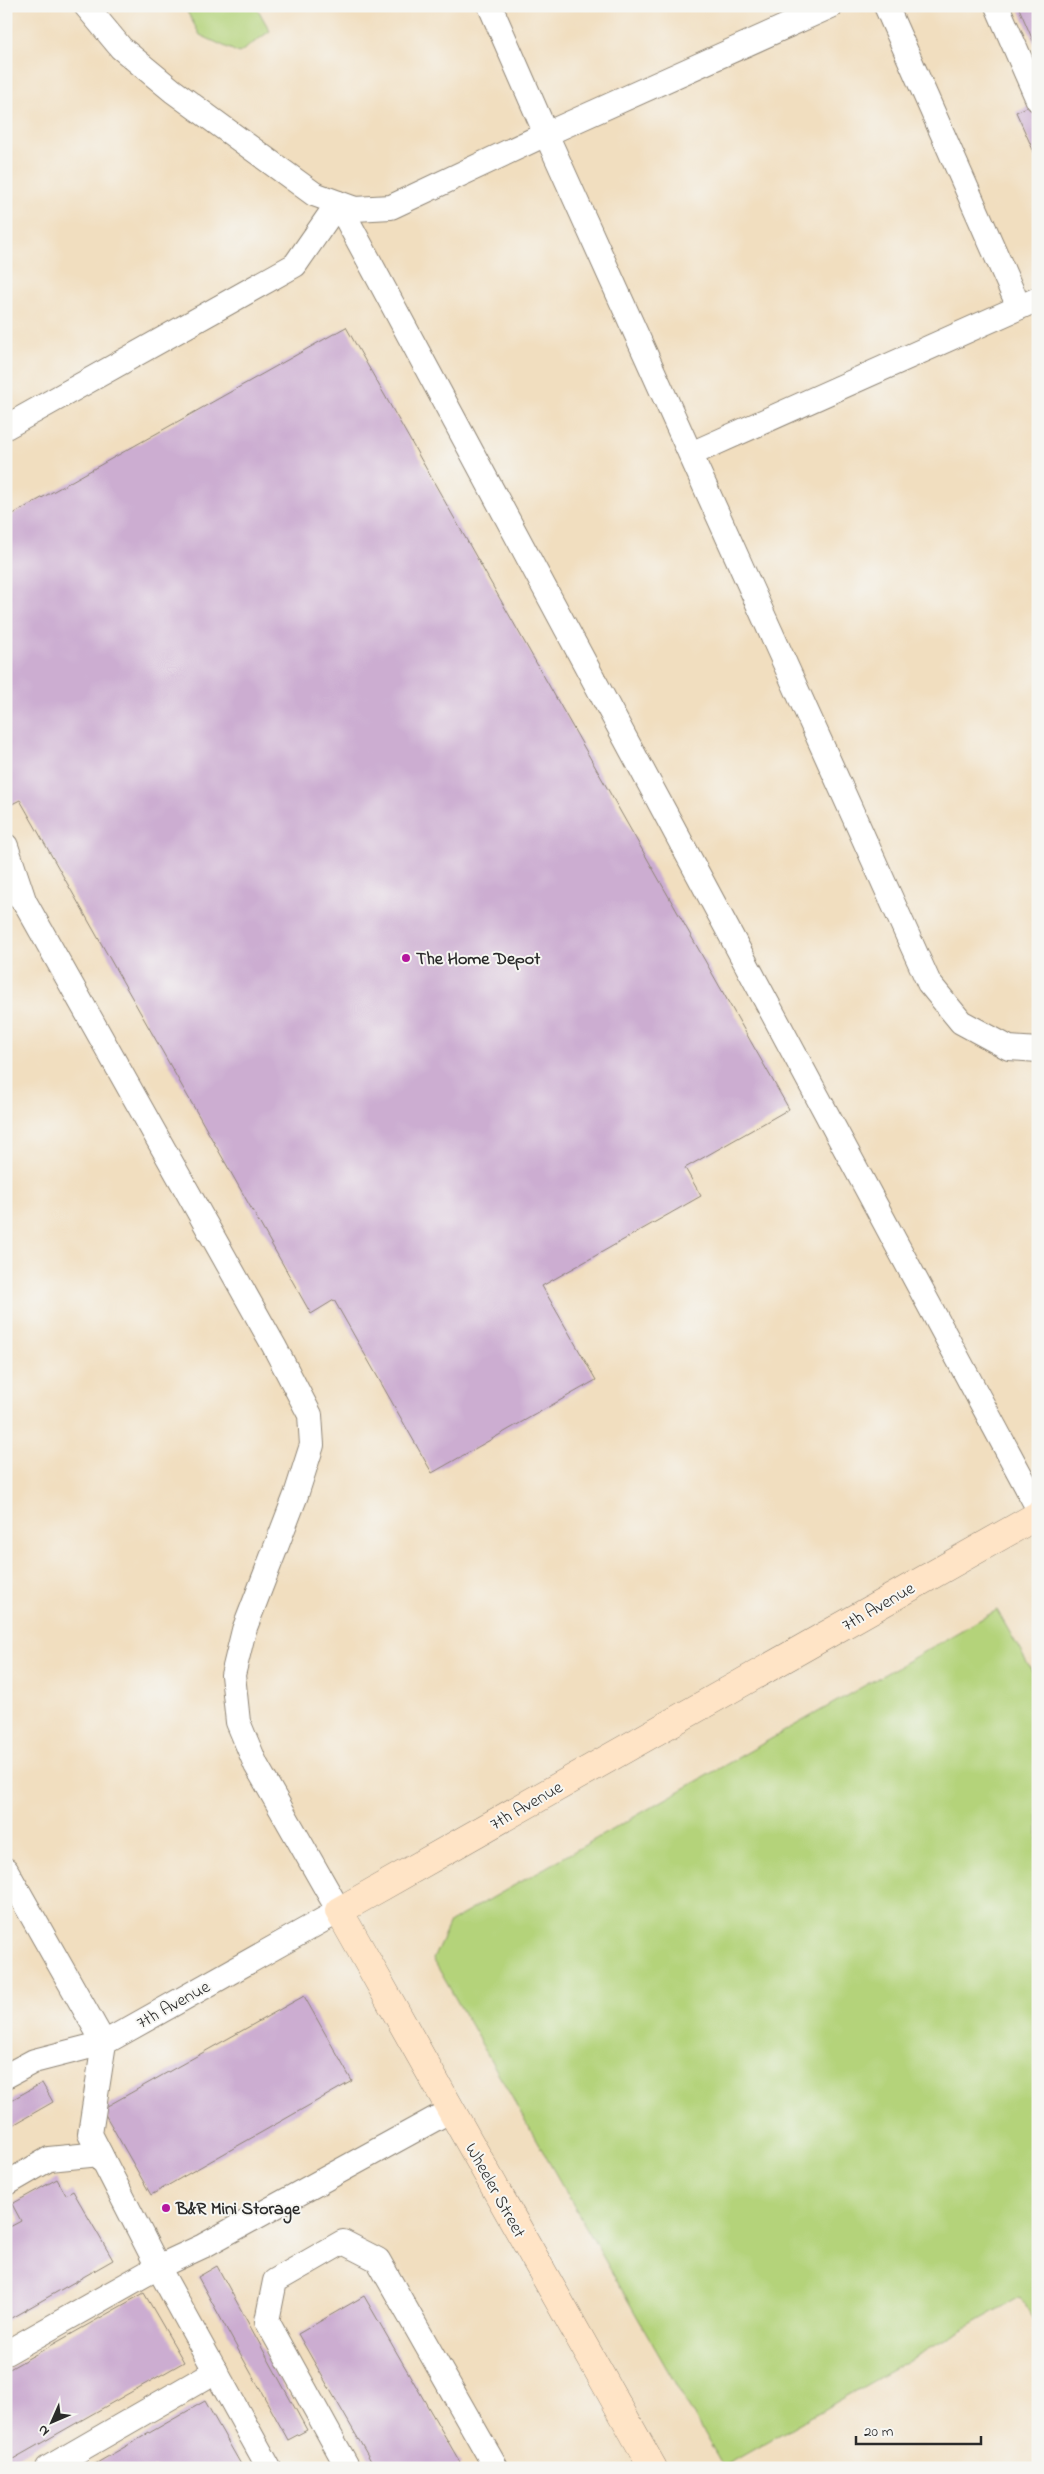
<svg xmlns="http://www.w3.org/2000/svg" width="1044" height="2474" viewBox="0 0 1044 2474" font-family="'Indie Flower',sans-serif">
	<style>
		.green { fill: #b4d37a; stroke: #707f52 }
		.building { fill: #ccadd1 }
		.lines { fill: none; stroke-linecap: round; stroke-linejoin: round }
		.lane-casing { stroke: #8e8475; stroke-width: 26 }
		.secondary-casing { stroke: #8e8475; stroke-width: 29 }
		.lane { stroke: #fff; stroke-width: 24 }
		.secondary { stroke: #ffe4c6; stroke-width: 28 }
		.poi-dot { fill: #b5179e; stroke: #f6f6f2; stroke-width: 2 }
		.labels { text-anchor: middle; stroke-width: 4; stroke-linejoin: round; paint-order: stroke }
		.poi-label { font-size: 18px; font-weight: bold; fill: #2b2b2b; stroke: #f6f6f2; text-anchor: start }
		.street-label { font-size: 18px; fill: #2b2b2b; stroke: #f6f6f2 }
	</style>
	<rect width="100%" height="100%" fill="#f6f6f2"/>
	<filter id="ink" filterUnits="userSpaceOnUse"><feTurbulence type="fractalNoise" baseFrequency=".02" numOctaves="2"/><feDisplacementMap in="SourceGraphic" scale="10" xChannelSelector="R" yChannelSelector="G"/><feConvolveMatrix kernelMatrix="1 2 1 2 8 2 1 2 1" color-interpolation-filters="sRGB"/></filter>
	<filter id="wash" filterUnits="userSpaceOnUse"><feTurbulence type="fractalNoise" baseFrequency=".0096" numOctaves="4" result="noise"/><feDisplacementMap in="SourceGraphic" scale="20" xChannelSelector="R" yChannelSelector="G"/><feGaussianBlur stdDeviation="1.12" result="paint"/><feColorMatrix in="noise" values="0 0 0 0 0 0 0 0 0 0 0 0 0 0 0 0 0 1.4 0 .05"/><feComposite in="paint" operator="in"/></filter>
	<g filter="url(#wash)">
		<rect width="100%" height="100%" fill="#f1debf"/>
		<!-- green -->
		<g class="green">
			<polygon points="184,6 256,6 270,31 239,53 200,35"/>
			<polygon points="997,1610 1038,1682 1038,2327 1020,2297 723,2467 433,1959 450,1922"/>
		</g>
		<g id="blocks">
			<!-- building -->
			<g class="building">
				<polygon points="1018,6 1038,6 1038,52"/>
				<polygon points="1038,102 1038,161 1016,112"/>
				<polygon points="346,327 789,1109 685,1168 701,1196 542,1286 596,1380 432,1473 334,1300 311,1314 20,800 6,807 6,518"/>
				<polygon points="304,1996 352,2081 151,2195 102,2109"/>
				<polygon points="42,2083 53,2102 6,2129 6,2103"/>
				<polygon points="57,2179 66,2195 73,2191 113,2260 6,2321 6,2229 21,2221 12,2204"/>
				<polygon points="217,2266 307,2430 288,2440 198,2277"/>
				<polygon points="144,2293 184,2362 6,2463 6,2371"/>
				<polygon points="364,2296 461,2464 455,2468 375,2468 298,2334"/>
				<polygon points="205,2401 243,2468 88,2468"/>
			</g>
		</g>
	</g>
	<g filter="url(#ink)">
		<use href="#blocks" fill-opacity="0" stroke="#8e8475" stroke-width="1"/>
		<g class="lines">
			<defs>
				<g id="lane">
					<polyline points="86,6 121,48 173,91 314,194 355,209 391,207 546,134 929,983 961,1022 1009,1048 1038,1050"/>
					<polyline points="490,6 546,134 831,6"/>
					<polyline points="886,6 1019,307"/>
					<polyline points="997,6 1038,100"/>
					<polyline points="6,427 295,265 338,203 1038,1508"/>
					<polyline points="691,454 1038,299"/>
					<polyline points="6,846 24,900"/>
					<polyline points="6,884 26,904 274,1346 310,1415 312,1445 296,1495 244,1630 233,1675 238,1722 256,1765 339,1911 104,2043 34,2061 6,2076"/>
					<polyline points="6,1870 104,2043 90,2134 158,2267 203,2246 451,2110"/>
					<polyline points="6,2184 49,2159 100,2154"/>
					<polyline points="6,2353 158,2267 269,2468"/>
					<polyline points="48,2468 216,2371"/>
					<polyline points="348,2468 267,2321 275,2281 343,2242 378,2260 496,2468"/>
				</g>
				<polyline id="secondary" points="653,2468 339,1911 1038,1515"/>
			</defs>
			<!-- lane casing -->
			<use href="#lane" class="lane-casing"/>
			<!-- secondary casing -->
			<use href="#secondary" class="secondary-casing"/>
			<!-- lane -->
			<use href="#lane" class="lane"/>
			<!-- secondary -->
			<use href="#secondary" class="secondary"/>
		</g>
	</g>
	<!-- markers -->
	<g class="poi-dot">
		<circle cx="406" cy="958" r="5"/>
		<circle cx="166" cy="2208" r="5"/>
	</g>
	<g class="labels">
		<!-- poi labels -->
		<g class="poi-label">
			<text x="416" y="964">The Home Depot</text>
			<text x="176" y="2214">B&amp;R Mini Storage</text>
		</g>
		<!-- street labels -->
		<g class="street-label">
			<text transform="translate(878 1606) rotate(-30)" y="6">7th Avenue</text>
			<text transform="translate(526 1805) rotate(-30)" y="6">7th Avenue</text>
			<text transform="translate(173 2004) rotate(-29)" y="6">7th Avenue</text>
			<text transform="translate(496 2190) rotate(61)" y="6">Wheeler Street</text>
		</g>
	</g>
	<!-- margin -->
	<rect width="1044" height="2474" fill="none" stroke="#f6f6f2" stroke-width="25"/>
	<!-- north arrow -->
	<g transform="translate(52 2422) rotate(225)" stroke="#f6f6f2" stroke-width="4" paint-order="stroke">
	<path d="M0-4L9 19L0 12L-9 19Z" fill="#2b2b2b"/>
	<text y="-8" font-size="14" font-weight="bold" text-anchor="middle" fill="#2b2b2b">N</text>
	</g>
	<!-- scale -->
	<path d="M856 2436v8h125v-8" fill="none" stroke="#2b2b2b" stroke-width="2.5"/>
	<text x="864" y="2436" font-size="15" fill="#2b2b2b" stroke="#f6f6f2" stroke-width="4" paint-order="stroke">20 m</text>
</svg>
